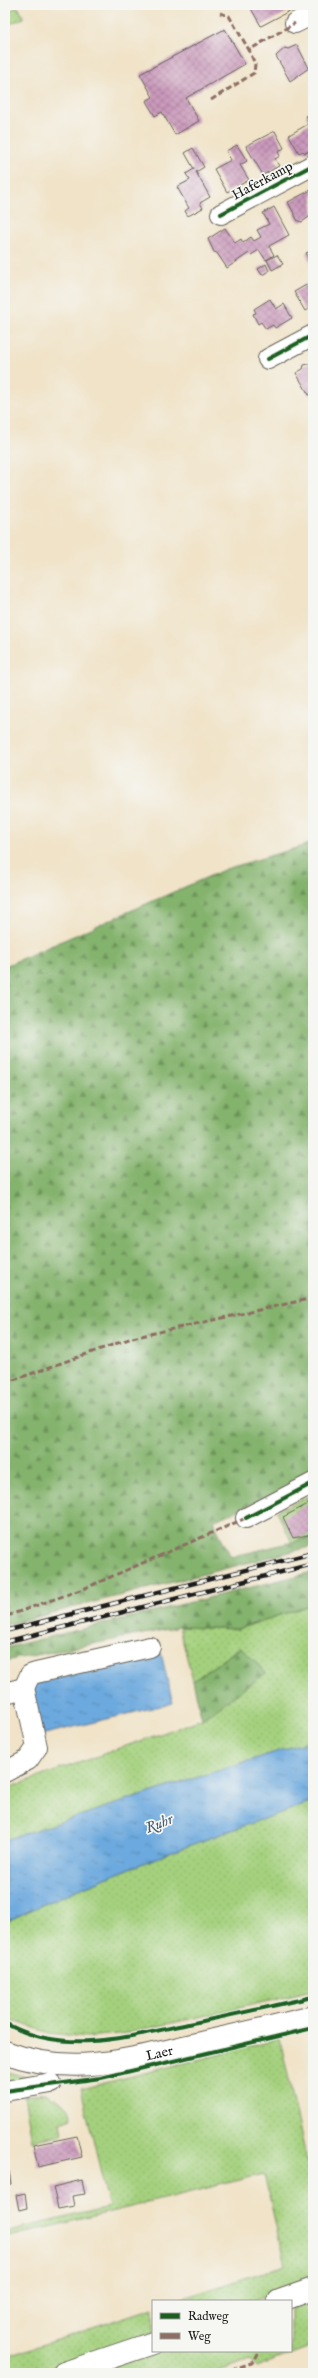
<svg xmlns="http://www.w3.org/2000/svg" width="318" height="2378" viewBox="0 0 318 2378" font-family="'IM FELL English',serif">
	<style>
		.grass { fill: url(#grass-dots); stroke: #60764d }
		.forest { fill: url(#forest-firs); stroke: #506844 }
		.water { fill: url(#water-ripples); stroke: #44627d }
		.building { fill: url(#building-cross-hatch) }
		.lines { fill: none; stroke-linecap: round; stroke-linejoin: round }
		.minor-casing { stroke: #666258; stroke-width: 22 }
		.major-casing { stroke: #666258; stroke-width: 24 }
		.minor { stroke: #fff; stroke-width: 20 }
		.major { stroke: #fff; stroke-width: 22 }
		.rail-casing { stroke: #1c1c1c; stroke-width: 4.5 }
		.rail { stroke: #f6f6f2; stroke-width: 3; stroke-dasharray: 9; stroke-linecap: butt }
		.quiet { stroke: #8d6e63; stroke-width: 3; stroke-dasharray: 6 3; stroke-linecap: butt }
		.cycleway-casing { stroke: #f6f6f2; stroke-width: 6 }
		.cycleway { stroke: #1b5e20; stroke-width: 4 }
		.labels { text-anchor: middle; stroke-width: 3.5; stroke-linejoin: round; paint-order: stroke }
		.street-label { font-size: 14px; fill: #1c1c1c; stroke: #f6f6f2 }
		.water-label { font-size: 15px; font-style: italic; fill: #405b73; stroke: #f6f6f2 }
	</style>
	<defs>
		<pattern id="grass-dots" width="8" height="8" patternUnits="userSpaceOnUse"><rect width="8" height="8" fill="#a5d17e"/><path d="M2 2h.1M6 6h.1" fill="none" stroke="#8db36c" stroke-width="1.8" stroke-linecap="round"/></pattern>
		<pattern id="forest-firs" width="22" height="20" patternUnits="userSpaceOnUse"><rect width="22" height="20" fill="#84b36d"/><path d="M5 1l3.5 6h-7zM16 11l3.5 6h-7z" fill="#6b9159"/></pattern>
		<pattern id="water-ripples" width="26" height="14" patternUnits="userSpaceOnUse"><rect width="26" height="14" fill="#6ca9de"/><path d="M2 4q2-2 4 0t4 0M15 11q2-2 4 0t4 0" fill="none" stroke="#5889b3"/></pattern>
		<pattern id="building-cross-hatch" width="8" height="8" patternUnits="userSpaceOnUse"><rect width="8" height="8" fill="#ca99bb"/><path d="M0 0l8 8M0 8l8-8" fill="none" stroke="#a37c97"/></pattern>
	</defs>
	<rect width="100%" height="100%" fill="#f6f6f2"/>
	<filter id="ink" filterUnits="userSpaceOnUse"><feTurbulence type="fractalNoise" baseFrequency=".025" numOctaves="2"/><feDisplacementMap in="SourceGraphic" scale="8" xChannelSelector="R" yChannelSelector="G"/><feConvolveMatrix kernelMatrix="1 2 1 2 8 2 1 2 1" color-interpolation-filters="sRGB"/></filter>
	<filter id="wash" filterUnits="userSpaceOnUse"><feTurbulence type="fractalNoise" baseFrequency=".012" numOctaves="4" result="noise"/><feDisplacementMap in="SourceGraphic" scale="16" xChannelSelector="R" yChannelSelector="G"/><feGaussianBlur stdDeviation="0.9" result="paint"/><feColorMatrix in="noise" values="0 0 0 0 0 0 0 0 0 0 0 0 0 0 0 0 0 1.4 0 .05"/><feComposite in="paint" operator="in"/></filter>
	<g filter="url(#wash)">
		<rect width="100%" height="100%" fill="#f0e3c8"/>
		<!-- grass -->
		<g class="grass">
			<polygon points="18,7 24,18 5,26 5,13"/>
			<polygon points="313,1494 313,1537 292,1543 277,1511"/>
			<polygon points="313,1604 313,1740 5,1840 5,1789 202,1719 265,1673 240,1647 193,1681 179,1627 238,1629"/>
			<path d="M 313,1802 L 313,1991 L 128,2033 L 87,2037 L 49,2033 L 11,2020 L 5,2016 L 5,1922 C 105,1875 209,1837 313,1802 Z"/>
			<polygon points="280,2039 313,2189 313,2280 251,2301 174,2301 285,2265 264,2174 5,2238 5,2232 109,2207 81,2089"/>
			<polygon points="5,2071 37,2080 5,2083"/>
			<polygon points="46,2093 53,2099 55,2097 69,2110 72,2118 61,2122 63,2134 32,2141 24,2096"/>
			<polygon points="313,2298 313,2341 307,2348 257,2367 251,2360 213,2373 87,2373 153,2351 291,2351 291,2306"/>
			<polygon points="153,2308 153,2333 33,2373 5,2373 5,2357"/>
		</g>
		<!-- forest -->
		<g class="forest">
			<polygon points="313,843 313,1477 213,1521 231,1557 313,1537 313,1546 5,1625 5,966 226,869"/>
			<polygon points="313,1572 313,1604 238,1629 179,1627 5,1661 5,1648"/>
			<polygon points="241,1647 266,1673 202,1719 193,1681"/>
		</g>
		<!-- water -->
		<g class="water">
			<polygon points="161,1653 173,1703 41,1735 30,1685 55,1679 54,1673 132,1661"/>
			<path d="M 313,1740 L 313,1802 C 209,1837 105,1875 5,1922 L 5,1840 Z"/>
		</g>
		<g id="blocks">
			<!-- building -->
			<g class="building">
				<polygon points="249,5 296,5 297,7 261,26"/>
				<polygon points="225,29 245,64 186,98 199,121 175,135 162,112 155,116 146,101 153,97 140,74"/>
				<polygon points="297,45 309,68 290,81 276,56 285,48 288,49"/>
				<polygon points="313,112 313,149 305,153 303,151 299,153 289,135 310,123 306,116"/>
				<polygon points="275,131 284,148 278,152 280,156 275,159 279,166 263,175 246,146"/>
				<polygon points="237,145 247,161 240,165 249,180 227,192 214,169 231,160 226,151"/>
				<polygon points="193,148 204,167 196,172 210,197 200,203 203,208 188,216 185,211 189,208 177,187 190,180 186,174 194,169 185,153"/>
				<polygon points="313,189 313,214 302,222 298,221 288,202"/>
				<polygon points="274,207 289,235 269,246 274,255 266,260 259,250 251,255 249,253 227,268 217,253 214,252 208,239 225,228 235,243 241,239 243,243 251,237 254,241 261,237 257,230 269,224 263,213"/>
				<polygon points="313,250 313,259 310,261 306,253"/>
				<polygon points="277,255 283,264 272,270 267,260"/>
				<polygon points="266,264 269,271 262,275 258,269"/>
				<polygon points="313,281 313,306 305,311 294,292"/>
				<polygon points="270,299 276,309 284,304 292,318 275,328 273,325 266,329 261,322 258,324 253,314 256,313 254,309"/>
				<polygon points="313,363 313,393 309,395 296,373 303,369 304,365"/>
				<polygon points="312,1502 313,1534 293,1538 283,1517"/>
				<polygon points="77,2136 82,2157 38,2167 33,2145"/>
				<polygon points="9,2171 11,2184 5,2185 5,2172"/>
				<polygon points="82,2180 85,2194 72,2196 74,2206 58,2209 53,2187"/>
				<polygon points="25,2193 27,2208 19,2210 16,2195"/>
			</g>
		</g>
	</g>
	<g filter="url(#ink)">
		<use href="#blocks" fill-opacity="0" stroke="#666258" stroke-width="1"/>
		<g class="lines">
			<defs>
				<g id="minor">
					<polyline points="295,23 313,14"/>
					<polyline points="221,214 313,165"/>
					<polyline points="268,359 313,335"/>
					<polyline points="246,1518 313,1483"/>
					<polyline points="24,1688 30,1675 36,1673 150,1647"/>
					<polyline points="5,1693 24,1688 37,1747 28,1760 5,1772"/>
					<polyline points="5,2091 51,2083"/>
				</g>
				<g id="major">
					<path id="s1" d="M 5,2052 C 70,2077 127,2060 192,2045 C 232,2036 273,2027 313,2017"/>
					<polyline points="279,2301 313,2289"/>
					<polyline points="64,2373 153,2343"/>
				</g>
			</defs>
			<!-- minor casing -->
			<use href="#minor" class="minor-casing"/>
			<!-- major casing -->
			<use href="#major" class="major-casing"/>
			<!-- minor -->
			<use href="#minor" class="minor"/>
			<!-- major -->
			<use href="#major" class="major"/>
			<defs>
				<g id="rail">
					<polyline points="5,1631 313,1553"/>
					<polyline points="5,1642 313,1564"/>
				</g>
			</defs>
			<!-- rail casing -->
			<use href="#rail" class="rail-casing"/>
			<!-- rail -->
			<use href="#rail" class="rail"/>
			<!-- quiet -->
			<g class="quiet">
				<polyline points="220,13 229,16 249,50 295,23"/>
				<polyline points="211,100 254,73 255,64 249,50"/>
				<polyline points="5,1383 132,1338 313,1298"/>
				<polyline points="7,1616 83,1589 246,1518"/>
				<polyline points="223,2373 254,2362 260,2351"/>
			</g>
			<defs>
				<g id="cycleway">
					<polyline points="221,214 313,165"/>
					<polyline points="268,359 313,335"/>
					<polyline points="246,1518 313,1483"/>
					<path d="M 5,2023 C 62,2056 128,2037 188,2024 C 230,2016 271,2006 313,1997"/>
					<polyline points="5,2091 101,2078 313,2028"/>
				</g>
			</defs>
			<!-- cycleway casing -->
			<use href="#cycleway" class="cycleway-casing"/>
			<!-- cycleway -->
			<use href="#cycleway" class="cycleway"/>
		</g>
	</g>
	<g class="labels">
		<!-- street labels -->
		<g class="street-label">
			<text transform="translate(262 180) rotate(-28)" y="5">Haferkamp</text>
			<text dy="5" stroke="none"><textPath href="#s1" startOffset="157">Laer</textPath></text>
		</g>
		<!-- water labels -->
		<g class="water-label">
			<text transform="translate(159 1823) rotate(-22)" y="5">Ruhr</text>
		</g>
	</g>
	<!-- margin -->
	<rect width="318" height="2378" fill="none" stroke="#f6f6f2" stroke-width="20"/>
	<!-- legend -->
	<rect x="152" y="2300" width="140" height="52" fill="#f6f6f2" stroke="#9f9f9c"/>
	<rect x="160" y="2313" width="20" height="6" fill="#1b5e20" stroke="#9f9f9c"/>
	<text x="188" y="2320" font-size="12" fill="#1c1c1c">Radweg</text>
	<rect x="160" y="2333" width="20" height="6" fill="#8d6e63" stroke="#9f9f9c"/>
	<text x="188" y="2340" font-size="12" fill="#1c1c1c">Weg</text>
</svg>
